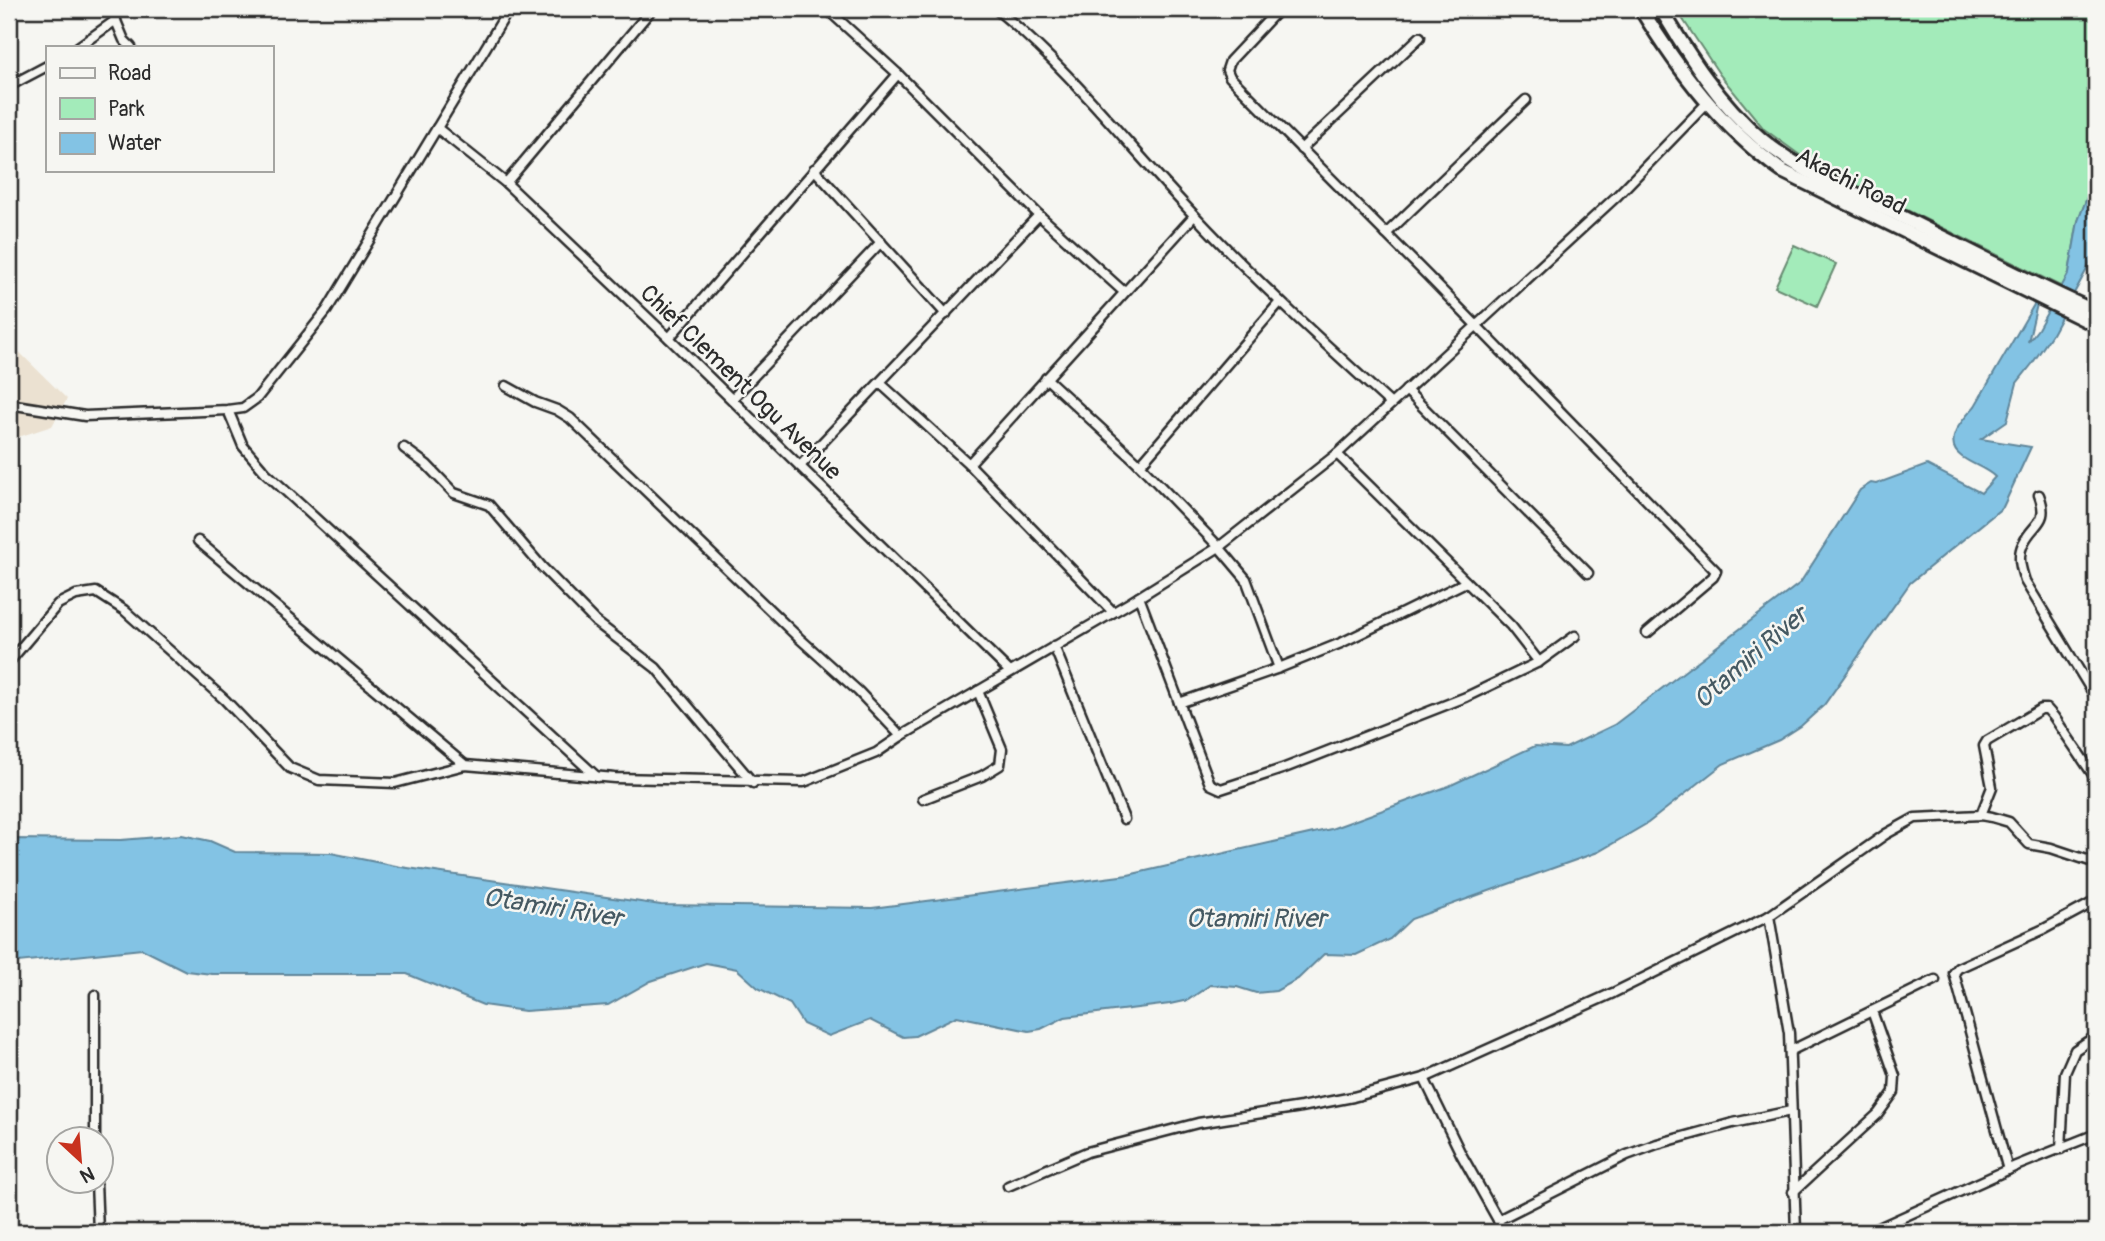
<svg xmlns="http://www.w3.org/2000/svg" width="2105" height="1241" viewBox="0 0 2105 1241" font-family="Pangolin,sans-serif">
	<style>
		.built { fill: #ebe1d1 }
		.green { fill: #a3ebba; stroke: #678b72; stroke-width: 2 }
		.water { fill: #83c3e4; stroke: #60869a; stroke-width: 2 }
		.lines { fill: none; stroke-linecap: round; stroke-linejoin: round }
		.street-casing { stroke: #2b2b2b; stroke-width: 13 }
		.secondary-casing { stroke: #2b2b2b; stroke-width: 18 }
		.street { stroke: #f6f6f2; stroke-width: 8 }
		.secondary { stroke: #f6f6f2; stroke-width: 12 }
		.labels { text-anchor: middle; stroke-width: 5; stroke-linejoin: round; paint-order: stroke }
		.street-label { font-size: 24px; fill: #2b2b2b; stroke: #f6f6f2 }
		.water-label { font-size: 26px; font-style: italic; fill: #455962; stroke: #f6f6f2 }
	</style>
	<rect width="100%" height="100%" fill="#f6f6f2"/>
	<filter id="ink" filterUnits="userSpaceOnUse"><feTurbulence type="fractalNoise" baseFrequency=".0143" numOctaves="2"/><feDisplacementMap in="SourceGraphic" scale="14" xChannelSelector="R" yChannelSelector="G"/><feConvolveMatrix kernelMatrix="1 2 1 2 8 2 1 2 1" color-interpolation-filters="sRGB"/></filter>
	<g filter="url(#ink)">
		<!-- built -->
		<polygon class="built" points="9,342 67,399 52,426 9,440"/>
		<!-- green -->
		<g class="green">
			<polygon points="1676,9 2096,9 2096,174 2078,221 2069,273 2062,287 1808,161 1764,129 1720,75"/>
			<polygon points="1794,245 1836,264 1817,306 1775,287"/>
		</g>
		<!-- water -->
		<path class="water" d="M 2096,174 L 2096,246 L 2092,260 L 2052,334 L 2032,364 L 2017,383 L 2007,421 L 1981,439 L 2031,447 L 2003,507 L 1910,583 L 1824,705 L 1801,726 L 1779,740 L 1723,764 L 1648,823 L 1598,852 L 1411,919 L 1390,939 L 1356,955 L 1324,954 L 1298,979 L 1276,991 L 1256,993 L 1237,987 L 1210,985 L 1188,1000 L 1170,1004 L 1065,1017 L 1041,1029 L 1029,1031 L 957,1016 L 915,1036 L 903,1037 L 870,1020 L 829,1036 L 803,1024 L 790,1004 L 758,988 L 737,969 L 706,963 L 651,981 L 608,1005 L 525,1011 L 483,1005 L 407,974 L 212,974 L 186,971 L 142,949 L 9,963 L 9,839 L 121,840 L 182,835 L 210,841 L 235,852 L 331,853 L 401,867 L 661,905 L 872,908 L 1128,875 L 1331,829 L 1449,786 L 1535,746 L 1566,748 L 1614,725 L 1800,583 L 1860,490 L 1871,483 L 1876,484 L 1927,465 L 1981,493 L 1995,477 C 1986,468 1973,465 1962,457 C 1941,442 1963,419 1975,406 L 2039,296 L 2028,342 L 2038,329 L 2069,273 L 2078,221 Z"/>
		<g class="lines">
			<defs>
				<g id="street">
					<polyline points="111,9 124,40 131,47"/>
					<polyline points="827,9 898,74 1039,215 1124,292"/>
					<path d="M 996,9 C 1070,69 1129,147 1195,216 C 1257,282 1324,343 1391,404"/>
					<polyline points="1279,9 1230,61 1227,70 1230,77 1427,275 1716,571 1713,577 1647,633"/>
					<polyline points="78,47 116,20"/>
					<polyline points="9,86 47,66"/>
					<polyline points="437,128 506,183 669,338 1010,672"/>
					<polyline points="1301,149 1420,37"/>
					<polyline points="814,169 946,314"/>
					<polyline points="506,183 652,9"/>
					<polyline points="1386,234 1526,100"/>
					<polyline points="669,338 898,74"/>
					<polyline points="1046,378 1136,461 1219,547 1246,579 1279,668"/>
					<polyline points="880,383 969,464 1113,612"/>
					<polyline points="506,386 535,402 557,410 570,418 799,638 858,691 901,736"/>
					<polyline points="1406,390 1588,573"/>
					<polyline points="732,399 881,242"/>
					<polyline points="9,404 85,416 228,410 243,408 257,398 327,310 509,9"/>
					<polyline points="228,410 243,446 266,473 597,777"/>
					<polyline points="404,448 427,465 454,493 489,505 542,567 596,622 656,668 753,783"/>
					<polyline points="1337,454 1511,626 1539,662"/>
					<polyline points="969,464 1194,216"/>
					<polyline points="1140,465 1280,302"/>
					<polyline points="800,466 1039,215"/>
					<path d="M 2039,495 C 2050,524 2033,522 2023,544 C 2017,556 2021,569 2025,581 L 2096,698"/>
					<polyline points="198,541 465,765"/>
					<polyline points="1139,597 1210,784 1221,789 1282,769 1466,697 1539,662 1575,636"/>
					<polyline points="1054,646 1124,819"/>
					<polyline points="9,662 58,604 76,595 96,592 124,610 225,700 290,768 319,780 395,783 465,765 615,778 804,782 876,753 901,736 1131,602 1219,547 1337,454 1617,196 1707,103"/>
					<polyline points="1179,703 1279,668 1341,643 1466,582"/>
					<polyline points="923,799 982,776 1000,765 1002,749 978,691"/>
					<polyline points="1981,815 1992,787 1984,746 1987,741 2041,709 2047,709 2054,717 2092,773 2096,784"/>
					<polyline points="1769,916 1789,1033 1796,1232"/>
					<polyline points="1790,1051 1935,980"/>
					<polyline points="1424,1078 1461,1154 1498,1220"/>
					<polyline points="95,1140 95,995"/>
					<polyline points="2061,1149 2065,1073 2075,1050 2096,1036"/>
					<polyline points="2008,1170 1954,973 1958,968 2044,929 2096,901"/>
					<polyline points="96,1182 98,1232"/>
					<polyline points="1008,1186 1087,1152 1198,1123 1301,1107 1353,1097 1424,1078 1613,993 1769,916 1886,834 1915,818 1981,815 1992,817 2009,822 2029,844 2051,848 2096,863"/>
					<polyline points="1793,1192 1878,1114 1894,1092 1895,1076 1872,1011"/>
					<polyline points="1501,1232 1498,1220 1627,1155 1657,1144 1733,1123 1791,1111"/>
					<polyline points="1870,1232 2016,1166 2096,1134"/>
				</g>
				<g id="secondary">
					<path d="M 1641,9 C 1679,71 1722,128 1782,171 L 2096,325"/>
					<path d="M 1661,9 C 1689,56 1719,103 1761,139 C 1800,172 1850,191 1896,214 C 1962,247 2028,282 2096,312"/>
				</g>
			</defs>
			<!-- street casing -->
			<use href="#street" class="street-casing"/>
			<!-- secondary casing -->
			<use href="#secondary" class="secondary-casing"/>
			<!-- street -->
			<use href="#street" class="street"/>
			<!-- secondary -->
			<use href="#secondary" class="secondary"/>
		</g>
	</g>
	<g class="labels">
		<!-- street labels -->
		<g class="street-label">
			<text transform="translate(1851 181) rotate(27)" y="8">Akachi Road</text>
			<text transform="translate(741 382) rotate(44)" y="8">Chief Clement Ogu Avenue</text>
		</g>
		<!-- water labels -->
		<g class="water-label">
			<text transform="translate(1750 657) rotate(-41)" y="9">Otamiri River</text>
			<text transform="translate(553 907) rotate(9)" y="9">Otamiri River</text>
			<text x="1256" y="927">Otamiri River</text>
		</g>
	</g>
	<!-- margin -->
	<rect width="2105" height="1241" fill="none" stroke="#f6f6f2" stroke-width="35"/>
	<rect x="18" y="18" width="2070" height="1206" fill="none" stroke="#2b2b2b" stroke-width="2.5" filter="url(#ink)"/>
	<!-- legend -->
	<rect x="46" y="46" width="228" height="126" fill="#f6f6f2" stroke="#a5a5a2" stroke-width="2"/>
	<rect x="60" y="68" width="35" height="10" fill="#f6f6f2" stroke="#a5a5a2" stroke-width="2"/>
	<text x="108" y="80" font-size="21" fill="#2b2b2b">Road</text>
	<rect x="60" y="98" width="35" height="21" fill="#a3ebba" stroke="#a5a5a2" stroke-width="2"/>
	<text x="108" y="116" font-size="21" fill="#2b2b2b">Park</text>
	<rect x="60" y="133" width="35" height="21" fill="#83c3e4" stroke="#a5a5a2" stroke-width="2"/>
	<text x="108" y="150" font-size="21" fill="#2b2b2b">Water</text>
	<!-- north arrow -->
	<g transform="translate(80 1160) rotate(154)"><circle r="33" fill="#f6f6f2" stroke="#a5a5a2" stroke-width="2"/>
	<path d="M0-5L12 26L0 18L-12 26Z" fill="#c8321e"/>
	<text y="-10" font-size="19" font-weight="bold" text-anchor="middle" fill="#2b2b2b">N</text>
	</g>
</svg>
